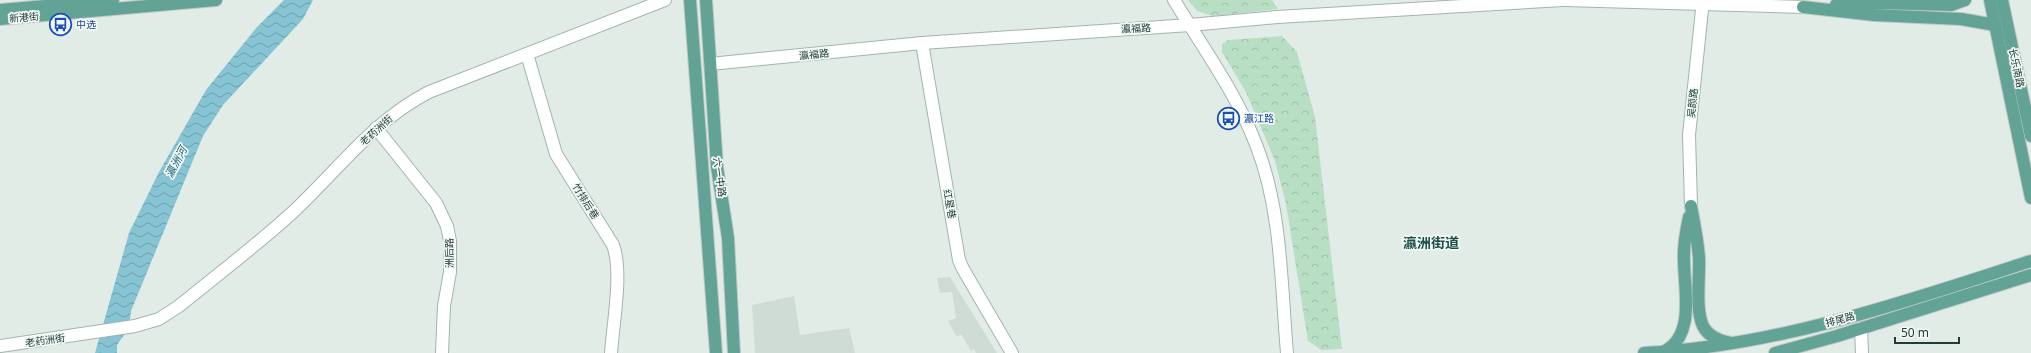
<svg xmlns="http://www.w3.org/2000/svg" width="2031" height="353" viewBox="0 0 2031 353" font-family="'Noto Sans','Noto Sans SC',sans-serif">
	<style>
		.built { fill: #cfdcd6 }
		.park { fill: url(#park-crowns) }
		.water { fill: url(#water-waves) }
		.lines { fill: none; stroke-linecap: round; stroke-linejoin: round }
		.minor-casing { stroke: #a3b4af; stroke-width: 14 }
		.major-casing { stroke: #c1c9c7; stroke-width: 14 }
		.minor { stroke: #fff; stroke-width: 12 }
		.major { stroke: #63a396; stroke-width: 12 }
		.labels { text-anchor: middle; stroke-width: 3.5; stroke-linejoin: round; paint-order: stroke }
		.street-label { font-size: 10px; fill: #203d37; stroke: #f1f8f5 }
		.transit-label { font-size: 10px; fill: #164399; stroke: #f1f8f5; text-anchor: start }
		.water-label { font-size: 11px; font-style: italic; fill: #19657b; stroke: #f1f8f5 }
		.district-label { font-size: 14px; font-weight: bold; fill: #1c5046; stroke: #f1f8f5 }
	</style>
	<defs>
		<pattern id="park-crowns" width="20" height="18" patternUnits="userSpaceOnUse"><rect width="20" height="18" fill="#b8dec4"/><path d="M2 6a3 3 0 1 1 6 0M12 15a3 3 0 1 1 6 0" fill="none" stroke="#9ebfa9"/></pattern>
		<pattern id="water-waves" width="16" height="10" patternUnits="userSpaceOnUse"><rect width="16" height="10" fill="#86c3d3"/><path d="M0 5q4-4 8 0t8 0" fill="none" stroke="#6da0ac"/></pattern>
	</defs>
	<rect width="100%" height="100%" fill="#e1ece7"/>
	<!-- built -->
	<g class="built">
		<polygon points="950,277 997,353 976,353 974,349 971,351 961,334 957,337 948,321 956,318 952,292 940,293 937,278"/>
		<polygon points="794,296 800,335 849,328 855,353 755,353 752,305"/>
	</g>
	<!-- park -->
	<g class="park">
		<polygon points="1188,0 1272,0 1278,9 1213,16 1197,11"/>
		<polygon points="1282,36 1297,52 1315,117 1342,349 1321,350 1308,341 1286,204 1275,161 1246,92 1222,52 1222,44 1228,40"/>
	</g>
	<!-- water -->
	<polygon class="water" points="284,0 313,0 303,19 223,105 203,136 131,311 129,328 117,345 117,353 95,353 129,233 159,172 206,90 257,27"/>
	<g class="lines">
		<defs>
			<g id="minor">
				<path d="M 1174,0 C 1203,48 1237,94 1257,147 C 1282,212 1281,285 1287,353"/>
				<polyline points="1565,0 1803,7"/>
				<polyline points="922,43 959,260 963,269 1012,353"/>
				<path d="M 527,54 L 556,154 L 613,245 C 623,272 613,323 611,353"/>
				<polyline points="710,64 922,43 1190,25 1277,17 1563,0"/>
				<polyline points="376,128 436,203 447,226 450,241 450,272 444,306 442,353"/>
				<polyline points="1691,206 1689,135 1703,0"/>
				<polyline points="1861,328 1862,353"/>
				<path d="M 0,346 L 135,326 L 159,319 L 179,306 C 217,275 257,245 293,212 C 338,170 374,120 429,92 L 665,0"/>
			</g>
			<g id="major">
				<polyline points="690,0 716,353"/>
				<polyline points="706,0 717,167 728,238 734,353"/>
				<polyline points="1990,0 2031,198"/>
				<polyline points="2002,0 2031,136"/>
				<polyline points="1836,5 1879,3 1951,5 1965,0"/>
				<polyline points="1803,7 1874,15 1961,19 1995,25"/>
				<polyline points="0,10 113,0"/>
				<polyline points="0,19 216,0"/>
				<path d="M 1691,206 C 1694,223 1698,241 1699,258 C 1700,277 1695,309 1703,326 C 1708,336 1720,341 1731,343"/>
				<path d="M 1663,352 C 1696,337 1684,289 1684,261 C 1683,247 1686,231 1689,217"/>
				<path d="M 1644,353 C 1777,346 1905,302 2031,261"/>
				<polyline points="1775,353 1837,336 2031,275"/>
			</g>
		</defs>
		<!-- minor casing -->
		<use href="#minor" class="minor-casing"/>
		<!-- major casing -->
		<use href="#major" class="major-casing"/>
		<!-- minor -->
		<use href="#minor" class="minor"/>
		<!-- major -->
		<use href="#major" class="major"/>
	</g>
	<!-- icons -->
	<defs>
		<symbol id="bus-ring" viewBox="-11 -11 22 22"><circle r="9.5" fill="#f1f8f5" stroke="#1a4fb4" stroke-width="1.5"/><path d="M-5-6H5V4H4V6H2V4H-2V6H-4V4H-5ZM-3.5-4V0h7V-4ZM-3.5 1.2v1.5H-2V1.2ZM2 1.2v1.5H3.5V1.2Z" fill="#1a4fb4"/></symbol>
	</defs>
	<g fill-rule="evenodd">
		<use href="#bus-ring" x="48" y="12" width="25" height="25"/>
		<use href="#bus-ring" x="1216" y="106" width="25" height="25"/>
	</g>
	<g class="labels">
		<!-- street labels -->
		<g class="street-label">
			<text transform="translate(24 17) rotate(-5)" y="4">新港街</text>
			<text transform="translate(1136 28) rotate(-3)" y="4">瀛福路</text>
			<text transform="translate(814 54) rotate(-6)" y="4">瀛福路</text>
			<text transform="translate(2017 68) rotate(78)" y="4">长乐南路</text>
			<text transform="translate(1692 103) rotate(-84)" y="4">吴颜路</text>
			<text transform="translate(376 130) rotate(-42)" y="4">老药洲街</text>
			<text transform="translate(720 177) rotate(82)" y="4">六一中路</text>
			<text transform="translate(586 201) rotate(58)" y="4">竹排后巷</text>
			<text transform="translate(950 204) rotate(80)" y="4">红星巷</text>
			<text transform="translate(449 253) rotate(-91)" y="4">洲后路</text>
			<text transform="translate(1840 319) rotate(-15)" y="4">排尾路</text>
			<text transform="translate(45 340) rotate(-8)" y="4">老药洲街</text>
		</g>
		<!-- transit labels -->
		<g class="transit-label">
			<text x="76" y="28">中选</text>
			<text x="1244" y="122">瀛江路</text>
		</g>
		<!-- water labels -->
		<g class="water-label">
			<text transform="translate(176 162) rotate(-62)" y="4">瀛洲河</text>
		</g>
		<!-- district labels -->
		<g class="district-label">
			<text x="1431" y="248">瀛洲街道</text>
		</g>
	</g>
	<!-- scale -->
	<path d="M1895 337v6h64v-6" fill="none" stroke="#203d37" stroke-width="2"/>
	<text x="1901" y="337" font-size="12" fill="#203d37" stroke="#f1f8f5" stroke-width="3" paint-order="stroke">50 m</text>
</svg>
